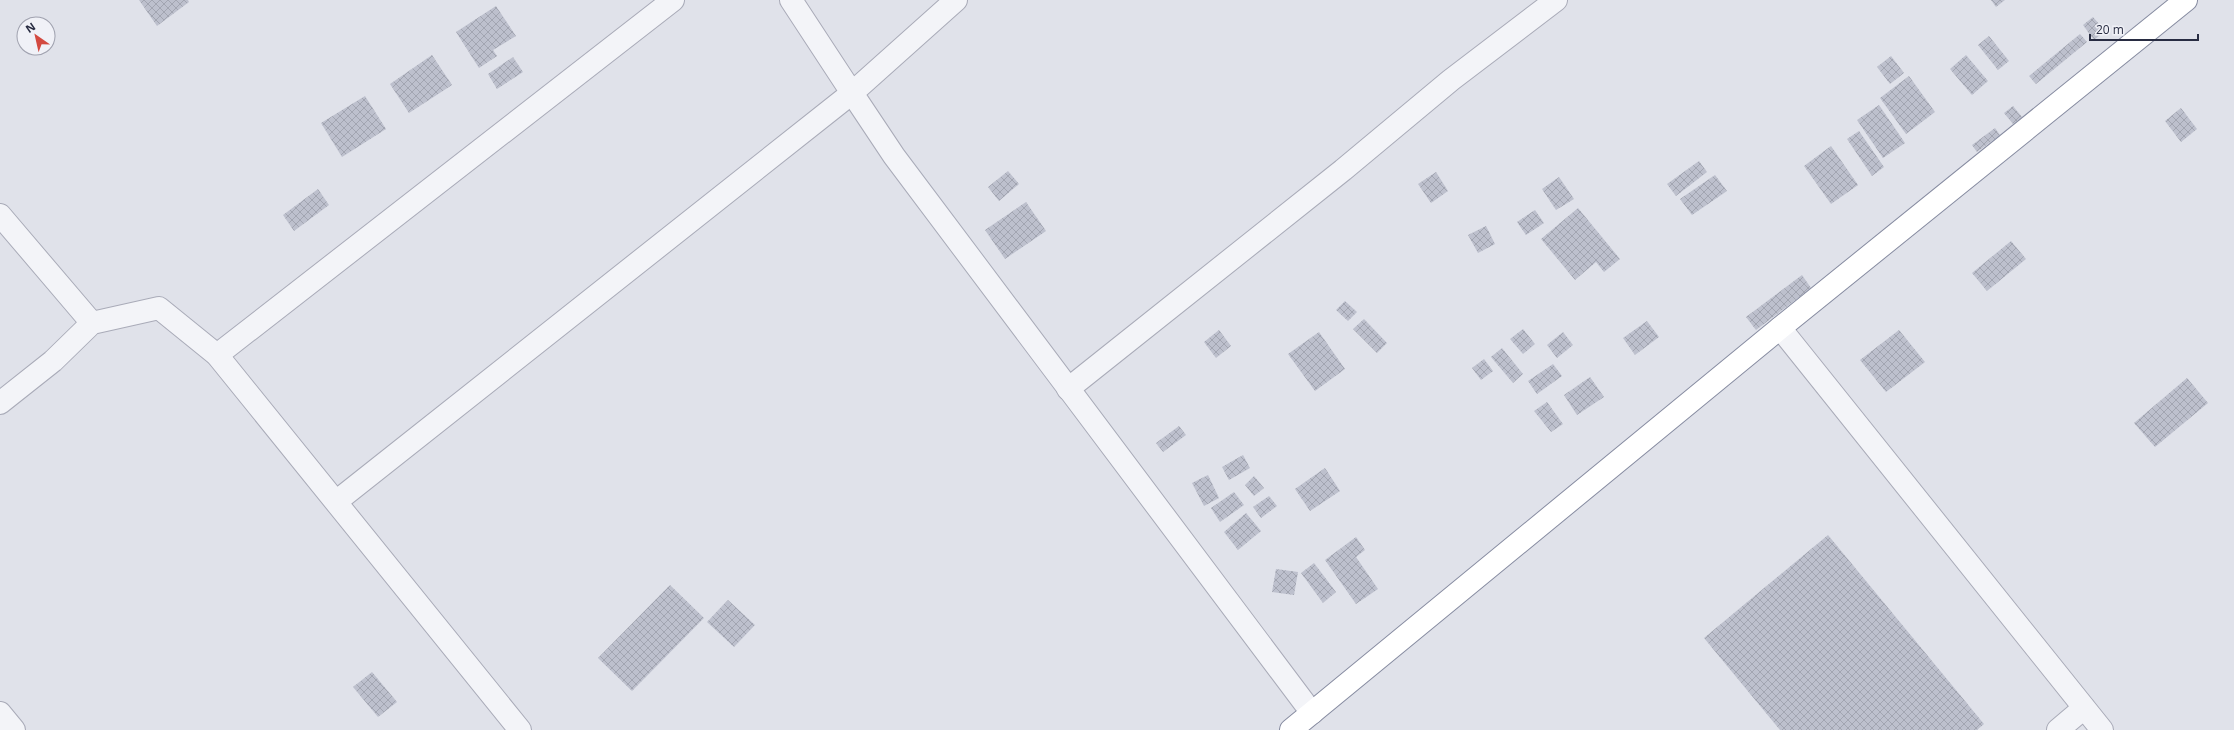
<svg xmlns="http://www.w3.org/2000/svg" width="2234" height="730" viewBox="0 0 2234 730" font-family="'Open Sans',sans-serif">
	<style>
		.building { fill: url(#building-cross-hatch) }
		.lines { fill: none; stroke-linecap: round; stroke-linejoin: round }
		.street-casing { stroke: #a9abb8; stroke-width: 24 }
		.highway-casing { stroke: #878ca1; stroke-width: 24 }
		.street { stroke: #f3f4f8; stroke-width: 22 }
		.highway { stroke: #fff; stroke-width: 22 }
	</style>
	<defs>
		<pattern id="building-cross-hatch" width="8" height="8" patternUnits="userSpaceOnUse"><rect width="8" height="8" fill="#bdc0cd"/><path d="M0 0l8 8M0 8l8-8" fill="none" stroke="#a2a5b1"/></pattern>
	</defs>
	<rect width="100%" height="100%" fill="#e0e2ea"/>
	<!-- building -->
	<g class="building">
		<polygon points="139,0 188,0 189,2 157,26"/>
		<polygon points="1991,0 2005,0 1996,7"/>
		<polygon points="496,6 516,36 493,50 497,56 479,68 456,32"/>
		<polygon points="2093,17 2105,31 2094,40 2083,25"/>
		<polygon points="2080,34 2087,42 2036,84 2029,76"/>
		<polygon points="1989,36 2009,61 1998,70 1978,45"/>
		<polygon points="432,55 452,85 409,113 390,84"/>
		<polygon points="1966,55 1988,81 1972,95 1950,69"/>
		<polygon points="1891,56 1904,73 1890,84 1877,67"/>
		<polygon points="513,57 523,72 497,89 488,74"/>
		<polygon points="1909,76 1935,112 1906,134 1880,98"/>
		<polygon points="365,96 386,129 342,157 321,123"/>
		<polygon points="1879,105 1905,143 1883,158 1857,120"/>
		<polygon points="2013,106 2022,117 2013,124 2004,113"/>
		<polygon points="2181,108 2197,129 2181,142 2165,121"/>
		<polygon points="1995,128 2000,135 1977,152 1972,145"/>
		<polygon points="1859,131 1884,167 1872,176 1847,139"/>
		<polygon points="1831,146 1858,185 1831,204 1804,166"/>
		<polygon points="1699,161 1707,172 1676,196 1667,184"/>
		<polygon points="1008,171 1019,184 999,201 988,187"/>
		<polygon points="1436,172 1448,191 1431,203 1418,184"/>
		<polygon points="1715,175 1727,191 1692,215 1680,199"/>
		<polygon points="1559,177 1574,199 1556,210 1542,189"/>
		<polygon points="318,189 329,205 294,231 283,215"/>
		<polygon points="1026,202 1046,231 1005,259 985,230"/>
		<polygon points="1578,208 1620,259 1604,272 1596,262 1575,280 1541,239"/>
		<polygon points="1535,210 1544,223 1526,235 1517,222"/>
		<polygon points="1486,226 1495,244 1478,253 1468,235"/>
		<polygon points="2011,241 2026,259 1987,291 1972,273"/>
		<polygon points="1802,275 1811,288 1756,330 1746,317"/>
		<polygon points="1345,301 1357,312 1348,321 1336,310"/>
		<polygon points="1364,319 1387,343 1377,353 1353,329"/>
		<polygon points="1647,321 1659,337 1635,355 1623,338"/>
		<polygon points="1523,329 1535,344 1523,354 1510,339"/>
		<polygon points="1219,330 1231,346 1216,358 1204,342"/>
		<polygon points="1899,330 1925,362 1886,392 1860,360"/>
		<polygon points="1319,332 1345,369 1315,391 1288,354"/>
		<polygon points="1563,332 1573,345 1557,358 1547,345"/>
		<polygon points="1502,348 1523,374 1513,383 1491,357"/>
		<polygon points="1484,359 1493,371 1481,380 1472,368"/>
		<polygon points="1553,364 1562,376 1537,394 1528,381"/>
		<polygon points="1590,377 1604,397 1577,415 1564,395"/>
		<polygon points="2187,378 2208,403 2155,447 2134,423"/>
		<polygon points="1547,402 1563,424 1551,432 1534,411"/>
		<polygon points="1179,426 1186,435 1163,452 1156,443"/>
		<polygon points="1243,455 1250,468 1229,480 1222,467"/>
		<polygon points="1325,468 1340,491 1310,511 1295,489"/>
		<polygon points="1208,475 1219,498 1204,506 1192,483"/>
		<polygon points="1254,476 1264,488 1254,496 1245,485"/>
		<polygon points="1234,492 1244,505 1220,522 1211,508"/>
		<polygon points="1269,496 1277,506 1261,518 1253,507"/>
		<polygon points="1246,513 1261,531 1238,550 1224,532"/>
		<polygon points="1828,535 1984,724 1977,730 1780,730 1704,638"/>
		<polygon points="1356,537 1365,550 1356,557 1378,589 1356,604 1325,560"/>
		<polygon points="1314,563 1336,592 1323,603 1301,573"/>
		<polygon points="1276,569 1298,572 1294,595 1272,592"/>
		<polygon points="670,585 704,618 632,691 598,658"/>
		<polygon points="728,600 755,625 734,647 707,622"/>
		<polygon points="372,672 397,702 378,717 353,687"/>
	</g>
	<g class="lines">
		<defs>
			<g id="street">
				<polyline points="956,0 852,93 894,156 1312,713"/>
				<polyline points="0,215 92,323"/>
				<polyline points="1780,328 2102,730"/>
				<polyline points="217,355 673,0"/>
				<polyline points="1068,389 1343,170 1451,80 1556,0"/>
				<polyline points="0,403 53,361 92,323 159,308 217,355 520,730"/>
				<polyline points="337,501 852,93 791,0"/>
				<polyline points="0,713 14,730"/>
				<polyline points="2058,730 2084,708"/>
			</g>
			<polyline id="highway" points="1291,730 1780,328 2186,0"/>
		</defs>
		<!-- street casing -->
		<use href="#street" class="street-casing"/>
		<!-- highway casing -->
		<use href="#highway" class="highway-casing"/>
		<!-- street -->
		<use href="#street" class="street"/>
		<!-- highway -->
		<use href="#highway" class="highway"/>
	</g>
	<!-- north arrow -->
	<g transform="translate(36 36) rotate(326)"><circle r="19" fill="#f0f1f7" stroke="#a0a2af"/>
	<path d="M0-3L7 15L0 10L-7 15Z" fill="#d34940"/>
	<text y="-6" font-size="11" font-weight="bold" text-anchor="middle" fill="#282c42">N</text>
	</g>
	<!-- scale -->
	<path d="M2090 34v6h108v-6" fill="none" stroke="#282c42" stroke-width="2"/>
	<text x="2096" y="34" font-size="12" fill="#282c42" stroke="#f0f1f7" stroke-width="3" paint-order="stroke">20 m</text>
</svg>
